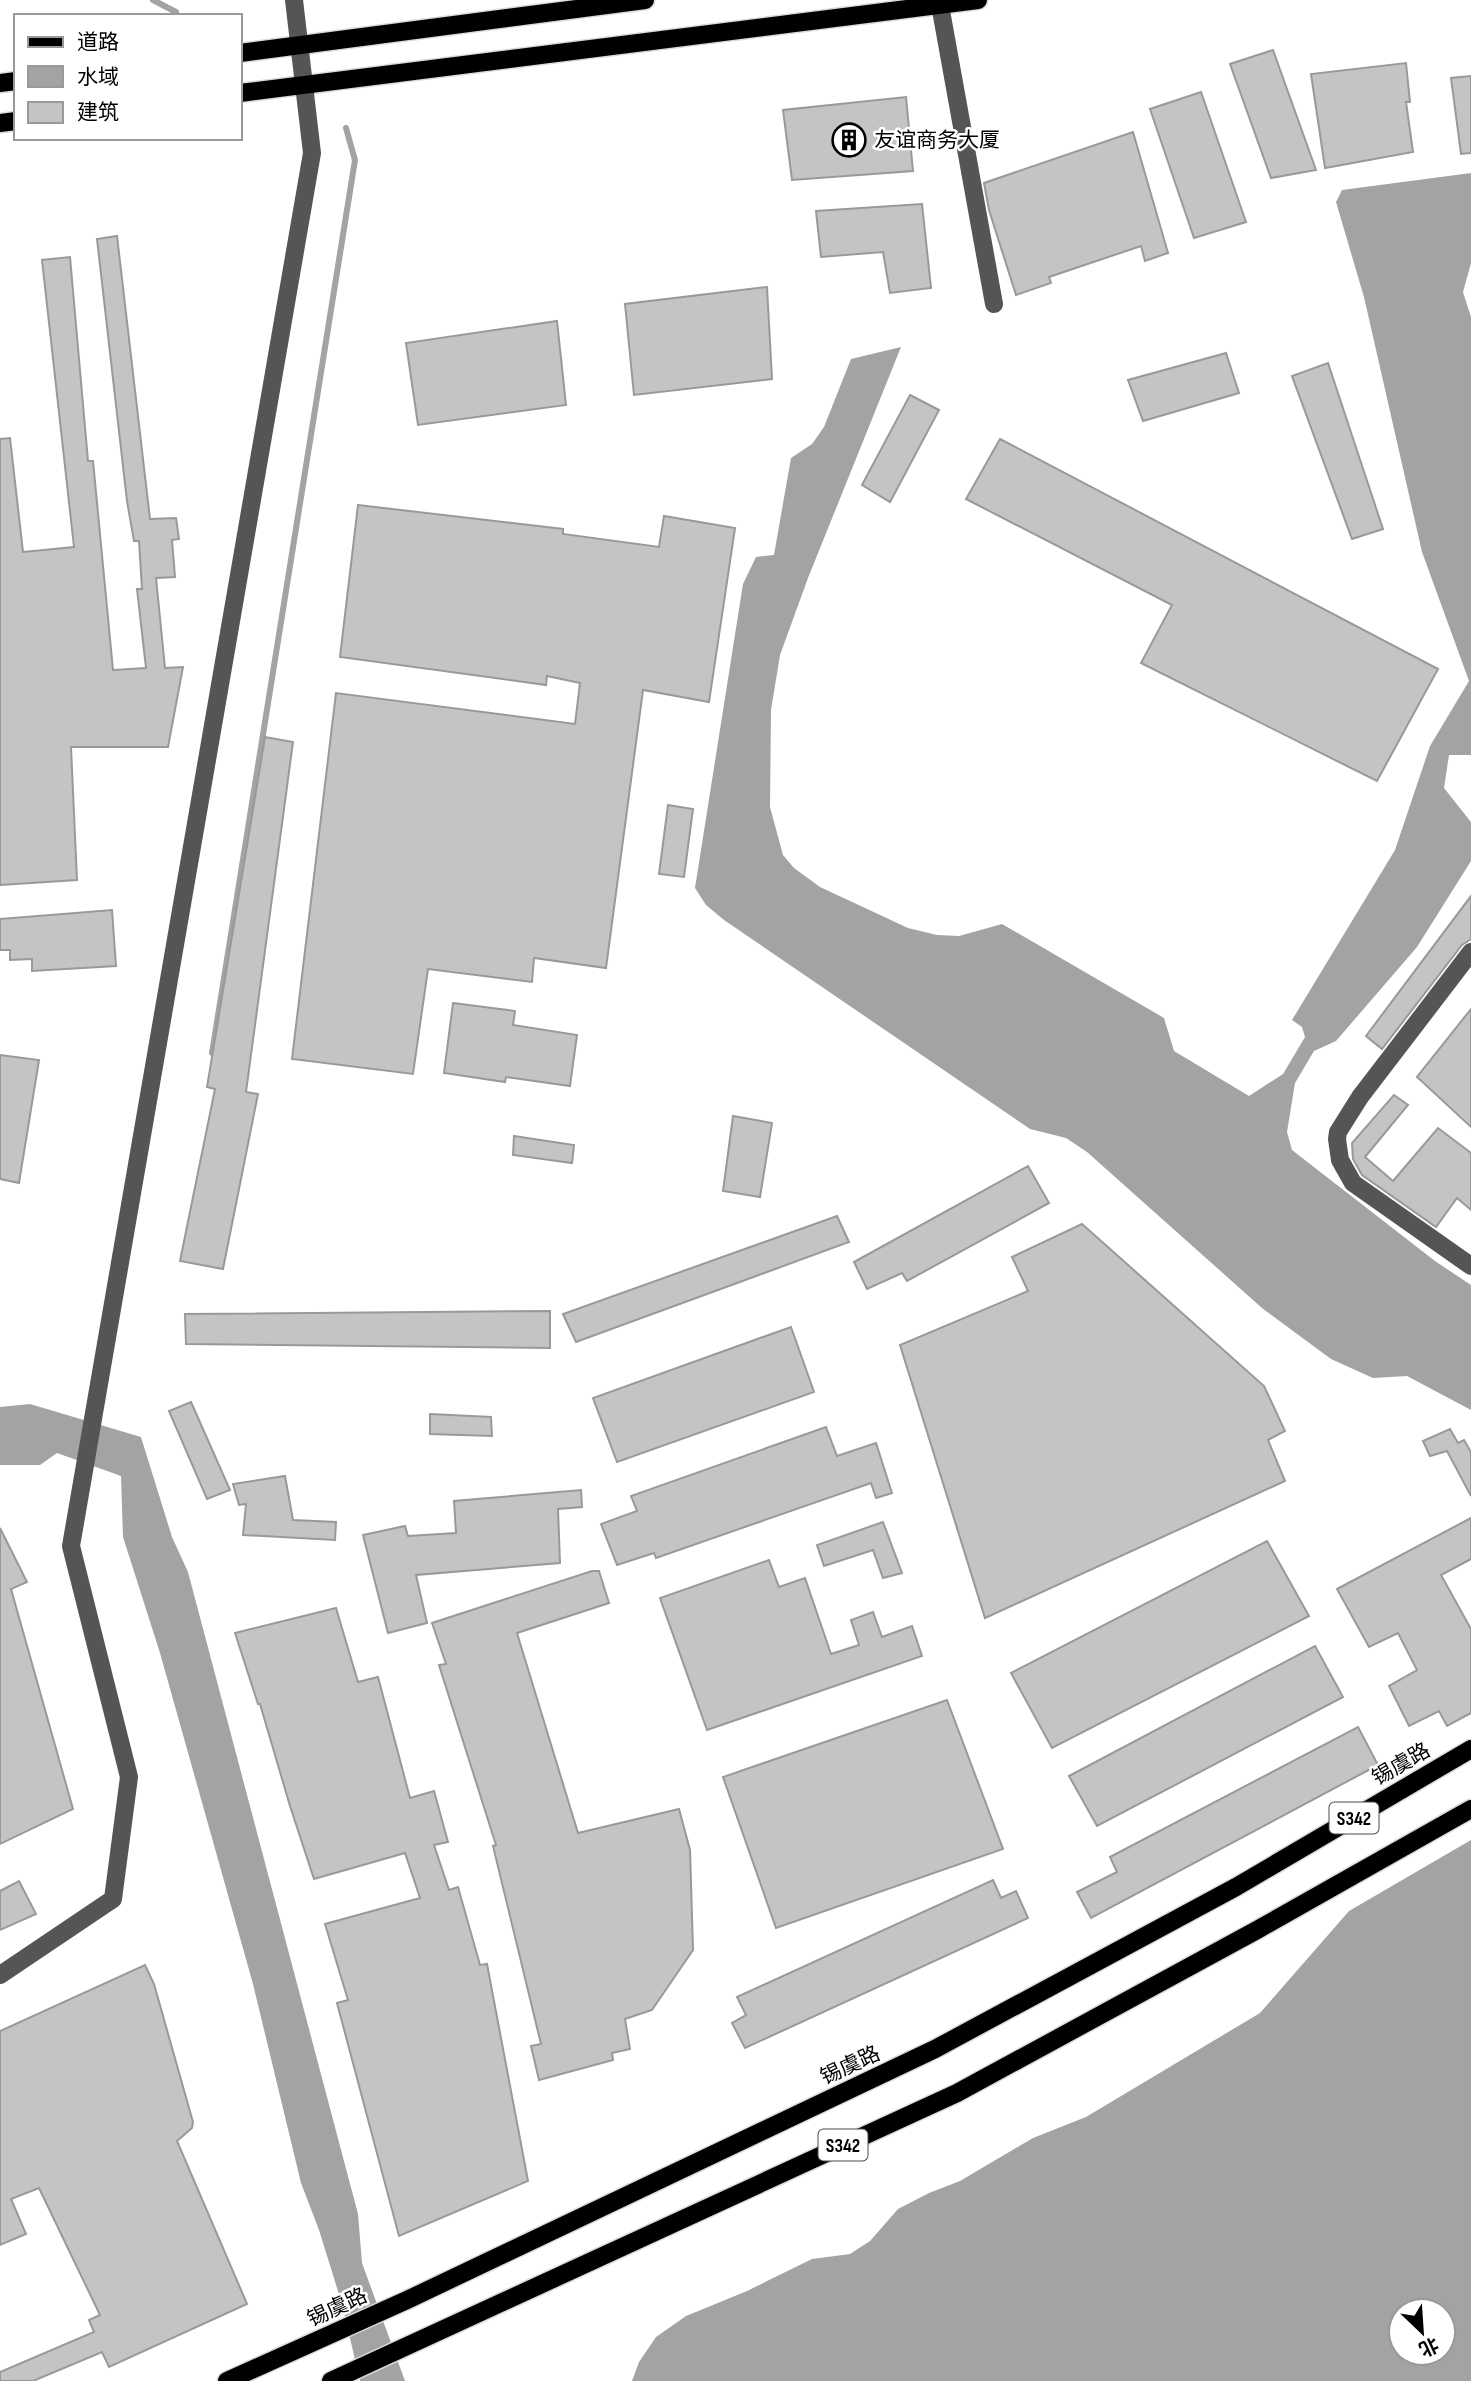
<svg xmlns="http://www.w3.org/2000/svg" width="1471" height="2381" viewBox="0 0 1471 2381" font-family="'Sofia Sans Condensed','Noto Sans SC',sans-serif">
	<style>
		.water { fill: #a3a3a3; fill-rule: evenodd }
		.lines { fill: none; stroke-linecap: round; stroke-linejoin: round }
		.stream { stroke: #a3a3a3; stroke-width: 6 }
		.building { fill: #c4c4c4; stroke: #999; stroke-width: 2 }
		.major-casing { stroke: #dbdbdb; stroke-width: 21 }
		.minor { stroke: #555; stroke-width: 18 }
		.major { stroke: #000; stroke-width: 18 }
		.labels { text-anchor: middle; stroke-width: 5; stroke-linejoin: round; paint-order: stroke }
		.shield { fill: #fff; stroke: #4c4c4c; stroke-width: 2 }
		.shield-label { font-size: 19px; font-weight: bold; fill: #000 }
		.poi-label { font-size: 21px; fill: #000; stroke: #fff; text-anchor: start }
		.street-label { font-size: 21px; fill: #000; stroke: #fff }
	</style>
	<rect width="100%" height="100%" fill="#fff"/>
	<!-- water -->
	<g class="water">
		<polygon points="1471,173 1471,263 1463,292 1471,317 1471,755 1449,755 1444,788 1471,822 1471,861 1417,947 1336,1041 1314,1051 1295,1083 1287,1132 1292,1150 1435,1261 1471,1285 1471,1410 1407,1376 1373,1378 1331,1359 1262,1308 1087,1152 1066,1138 1030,1129 724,920 706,905 695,888 743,584 756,557 774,555 791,458 812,444 824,427 851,359 901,347 808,578 780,655 771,710 770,807 783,855 794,868 820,887 908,928 937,935 959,936 1002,924 1164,1018 1174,1051 1249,1096 1283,1074 1305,1037 1302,1027 1292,1020 1395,850 1430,746 1469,681 1422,552 1364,297 1336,202 1342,190"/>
		<polygon points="30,1404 141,1437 172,1537 188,1572 358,2214 362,2263 405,2381 360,2381 342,2304 319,2230 301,2183 253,1984 160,1653 123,1537 121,1476 57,1453 40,1465 0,1465 0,1407"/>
		<path d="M 1471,1840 L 1471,2381 L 632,2381 L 639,2362 L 656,2337 L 686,2316 L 747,2291 L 812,2259 L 850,2254 L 870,2241 L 898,2209 L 929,2193 L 960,2181 L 1033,2138 L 1086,2117 L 1260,2013 L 1349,1911 ZM 1443,2311 L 1443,2353 L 1401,2353 L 1401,2311 Z"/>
	</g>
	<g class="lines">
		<!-- stream -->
		<g class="stream">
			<polyline points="153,0 176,12"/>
			<polyline points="212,1053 355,160 346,128"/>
		</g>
	</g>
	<!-- building -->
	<g class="building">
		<polygon points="1273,50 1316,170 1271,178 1230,64"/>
		<polygon points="1406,63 1410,102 1406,102 1413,152 1325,168 1311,74"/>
		<polygon points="1471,76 1471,153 1461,154 1451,78"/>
		<polygon points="1201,92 1246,222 1194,238 1150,109"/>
		<polygon points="906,97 913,171 792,180 783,110"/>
		<polygon points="1133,132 1168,253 1145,261 1141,246 1049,277 1051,283 1016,295 989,210 984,183"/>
		<polygon points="922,204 931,288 890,293 883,252 821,257 816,211"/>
		<polygon points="117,236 150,519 176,518 179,539 172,540 175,577 156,578 165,668 183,667 168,747 71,747 77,880 0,885 0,439 10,438 23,552 74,547 42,260 70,257 88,461 93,461 113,670 146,668 137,589 142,589 139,541 134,541 127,501 97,239"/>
		<polygon points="767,287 772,379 634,395 625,304"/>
		<polygon points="557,321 566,405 418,425 406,343"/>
		<polygon points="1226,353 1239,393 1143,421 1128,380"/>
		<polygon points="1328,363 1383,529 1352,539 1292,376"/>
		<polygon points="910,395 939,410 890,502 862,485"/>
		<polygon points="1000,439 1438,669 1377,781 1141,663 1172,605 966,499"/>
		<polygon points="358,505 563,529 563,534 659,547 664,516 735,528 709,702 643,690 606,968 534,958 532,982 428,969 413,1074 292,1059 336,693 575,724 580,683 547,676 546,685 340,657"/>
		<polygon points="265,737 293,742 246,1092 258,1094 223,1269 180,1261 215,1089 207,1087"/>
		<polygon points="668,805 693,809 684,877 659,874"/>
		<polygon points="1471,896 1471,939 1462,945 1382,1049 1366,1036"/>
		<polygon points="112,910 116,966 32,971 32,959 10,960 10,950 0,950 0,919"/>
		<polygon points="453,1003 515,1011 513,1025 577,1035 570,1086 506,1077 505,1082 444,1073"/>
		<polygon points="1471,1009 1471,1127 1417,1077"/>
		<polygon points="0,1055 39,1060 19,1183 0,1179"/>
		<polygon points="1394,1095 1408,1105 1365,1157 1393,1181 1438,1128 1471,1153 1471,1210 1457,1198 1436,1227 1362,1175 1353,1159 1352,1143"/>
		<polygon points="733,1116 772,1123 760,1197 723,1191"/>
		<polygon points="514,1136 574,1145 572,1163 513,1155"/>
		<polygon points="1028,1166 1049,1203 907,1281 902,1273 867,1289 854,1262"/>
		<polygon points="837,1216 849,1242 576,1342 563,1314"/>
		<polygon points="1082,1224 1264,1386 1285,1431 1268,1440 1285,1481 985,1618 900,1345 1028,1291 1012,1257"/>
		<polygon points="550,1311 550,1348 186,1344 185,1314"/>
		<polygon points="791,1327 814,1392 617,1462 593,1398"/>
		<polygon points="191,1402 230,1490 207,1499 169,1411"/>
		<polygon points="430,1414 491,1417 492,1436 430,1434"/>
		<polygon points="826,1427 837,1456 876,1443 892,1493 876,1498 871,1483 656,1558 654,1553 617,1565 601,1524 637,1511 631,1496"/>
		<polygon points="1450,1429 1458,1443 1464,1440 1471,1452 1471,1496 1447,1451 1430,1456 1423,1441"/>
		<polygon points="285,1476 293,1520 336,1522 335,1540 243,1535 246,1504 239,1505 233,1484"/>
		<polygon points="581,1490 582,1507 558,1509 560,1563 416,1575 427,1623 388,1633 363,1535 405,1526 408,1536 456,1533 454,1501"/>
		<polygon points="1471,1518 1471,1559 1441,1575 1471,1629 1471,1713 1447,1726 1439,1711 1409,1726 1389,1686 1417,1670 1398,1633 1369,1647 1337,1589"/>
		<polygon points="883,1522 902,1573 883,1578 873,1550 824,1566 817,1545"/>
		<polygon points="0,1528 27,1582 11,1589 73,1809 0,1844"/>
		<polygon points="1267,1541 1309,1616 1052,1748 1011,1673"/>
		<polygon points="769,1560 779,1587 805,1578 831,1654 859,1645 851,1620 873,1612 882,1637 912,1626 922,1656 707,1730 660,1598"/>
		<polygon points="592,1571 599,1571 609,1603 517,1633 578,1833 679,1809 690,1850 693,1950 652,2010 625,2019 630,2049 612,2053 613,2060 539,2080 531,2046 541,2044 493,1846 496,1845 439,1665 446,1664 432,1623"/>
		<polygon points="336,1608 358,1682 378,1677 410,1798 434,1791 448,1842 434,1845 449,1890 458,1887 480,1965 487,1964 528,2181 399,2236 337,2003 348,2000 325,1924 420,1898 405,1853 314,1879 290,1806 260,1704 258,1704 235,1633"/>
		<polygon points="1315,1646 1343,1697 1097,1826 1069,1776"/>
		<polygon points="947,1700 1003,1849 776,1928 723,1777"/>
		<polygon points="1358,1727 1378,1765 1091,1918 1077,1892 1117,1872 1110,1857"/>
		<polygon points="993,1880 1001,1898 1016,1891 1028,1918 745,2048 732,2023 746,2015 737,1997"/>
		<polygon points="19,1881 36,1914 0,1930 0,1891"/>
		<polygon points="145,1965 154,1984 193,2122 192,2128 177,2141 247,2304 109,2367 102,2352 33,2381 0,2381 0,2372 94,2332 89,2320 100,2315 39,2188 11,2199 26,2234 0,2245 0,2031"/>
	</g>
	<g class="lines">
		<defs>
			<g id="major">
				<polyline points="240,53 645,0"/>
				<polyline points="0,83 16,81"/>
				<polyline points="240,93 978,0"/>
				<polyline points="0,123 16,121"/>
				<polyline points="227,2381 407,2300 935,2049 1236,1887 1471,1749"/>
				<polyline points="331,2381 957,2093 1257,1930 1471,1809"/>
			</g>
		</defs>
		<!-- major casing -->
		<use href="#major" class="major-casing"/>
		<!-- minor -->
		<g class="minor">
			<polyline points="940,5 994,304"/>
			<polyline points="1471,952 1360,1097 1338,1132 1337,1139 1340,1160 1353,1183 1471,1266"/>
			<polyline points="0,1975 113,1899 129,1777 71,1546 312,153 294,0"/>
		</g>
		<!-- major -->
		<use href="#major" class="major"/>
	</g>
	<!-- icons -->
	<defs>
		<symbol id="building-ring" viewBox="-11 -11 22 22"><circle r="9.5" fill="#fff" stroke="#000" stroke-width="1.5"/><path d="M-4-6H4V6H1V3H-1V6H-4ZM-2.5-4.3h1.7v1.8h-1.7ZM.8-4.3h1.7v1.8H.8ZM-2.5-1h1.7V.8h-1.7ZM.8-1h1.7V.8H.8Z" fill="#000"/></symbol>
	</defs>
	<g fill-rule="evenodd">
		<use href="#building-ring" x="830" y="121" width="38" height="38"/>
	</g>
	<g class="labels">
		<!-- shield labels -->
		<g class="shield">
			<rect x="1329.5" y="1802.5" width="49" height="31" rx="5"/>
			<rect x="818.5" y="2129.5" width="49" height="31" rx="5"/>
		</g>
		<g class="shield-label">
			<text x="1354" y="1825">S342</text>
			<text x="843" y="2152">S342</text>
		</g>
		<!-- poi labels -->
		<g class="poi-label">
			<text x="874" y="147">友谊商务大厦</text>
		</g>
		<!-- street labels -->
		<g class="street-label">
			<text transform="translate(1401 1764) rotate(-30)" y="7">锡虞路</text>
			<text transform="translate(850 2065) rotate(-25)" y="7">锡虞路</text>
			<text transform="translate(337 2307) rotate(-25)" y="7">锡虞路</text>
		</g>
	</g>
	<!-- legend -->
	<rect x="14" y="14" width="228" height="126" fill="#ffffff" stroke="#999999" stroke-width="2"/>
	<rect x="28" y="37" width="35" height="10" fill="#000000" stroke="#999999" stroke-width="2"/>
	<text x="77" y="49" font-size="21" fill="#000000">道路</text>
	<rect x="28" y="66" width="35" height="21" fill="#a3a3a3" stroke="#999999" stroke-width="2"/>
	<text x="77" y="84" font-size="21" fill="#000000">水域</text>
	<rect x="28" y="102" width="35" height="21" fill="#c4c4c4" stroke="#999999" stroke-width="2"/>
	<text x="77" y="119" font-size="21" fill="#000000">建筑</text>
	<!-- north arrow -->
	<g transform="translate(1422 2332) rotate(155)"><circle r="33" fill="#ffffff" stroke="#999999" stroke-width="2"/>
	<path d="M0-5L12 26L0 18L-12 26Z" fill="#000000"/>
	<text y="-10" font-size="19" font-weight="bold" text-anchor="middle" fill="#000000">北</text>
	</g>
</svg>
